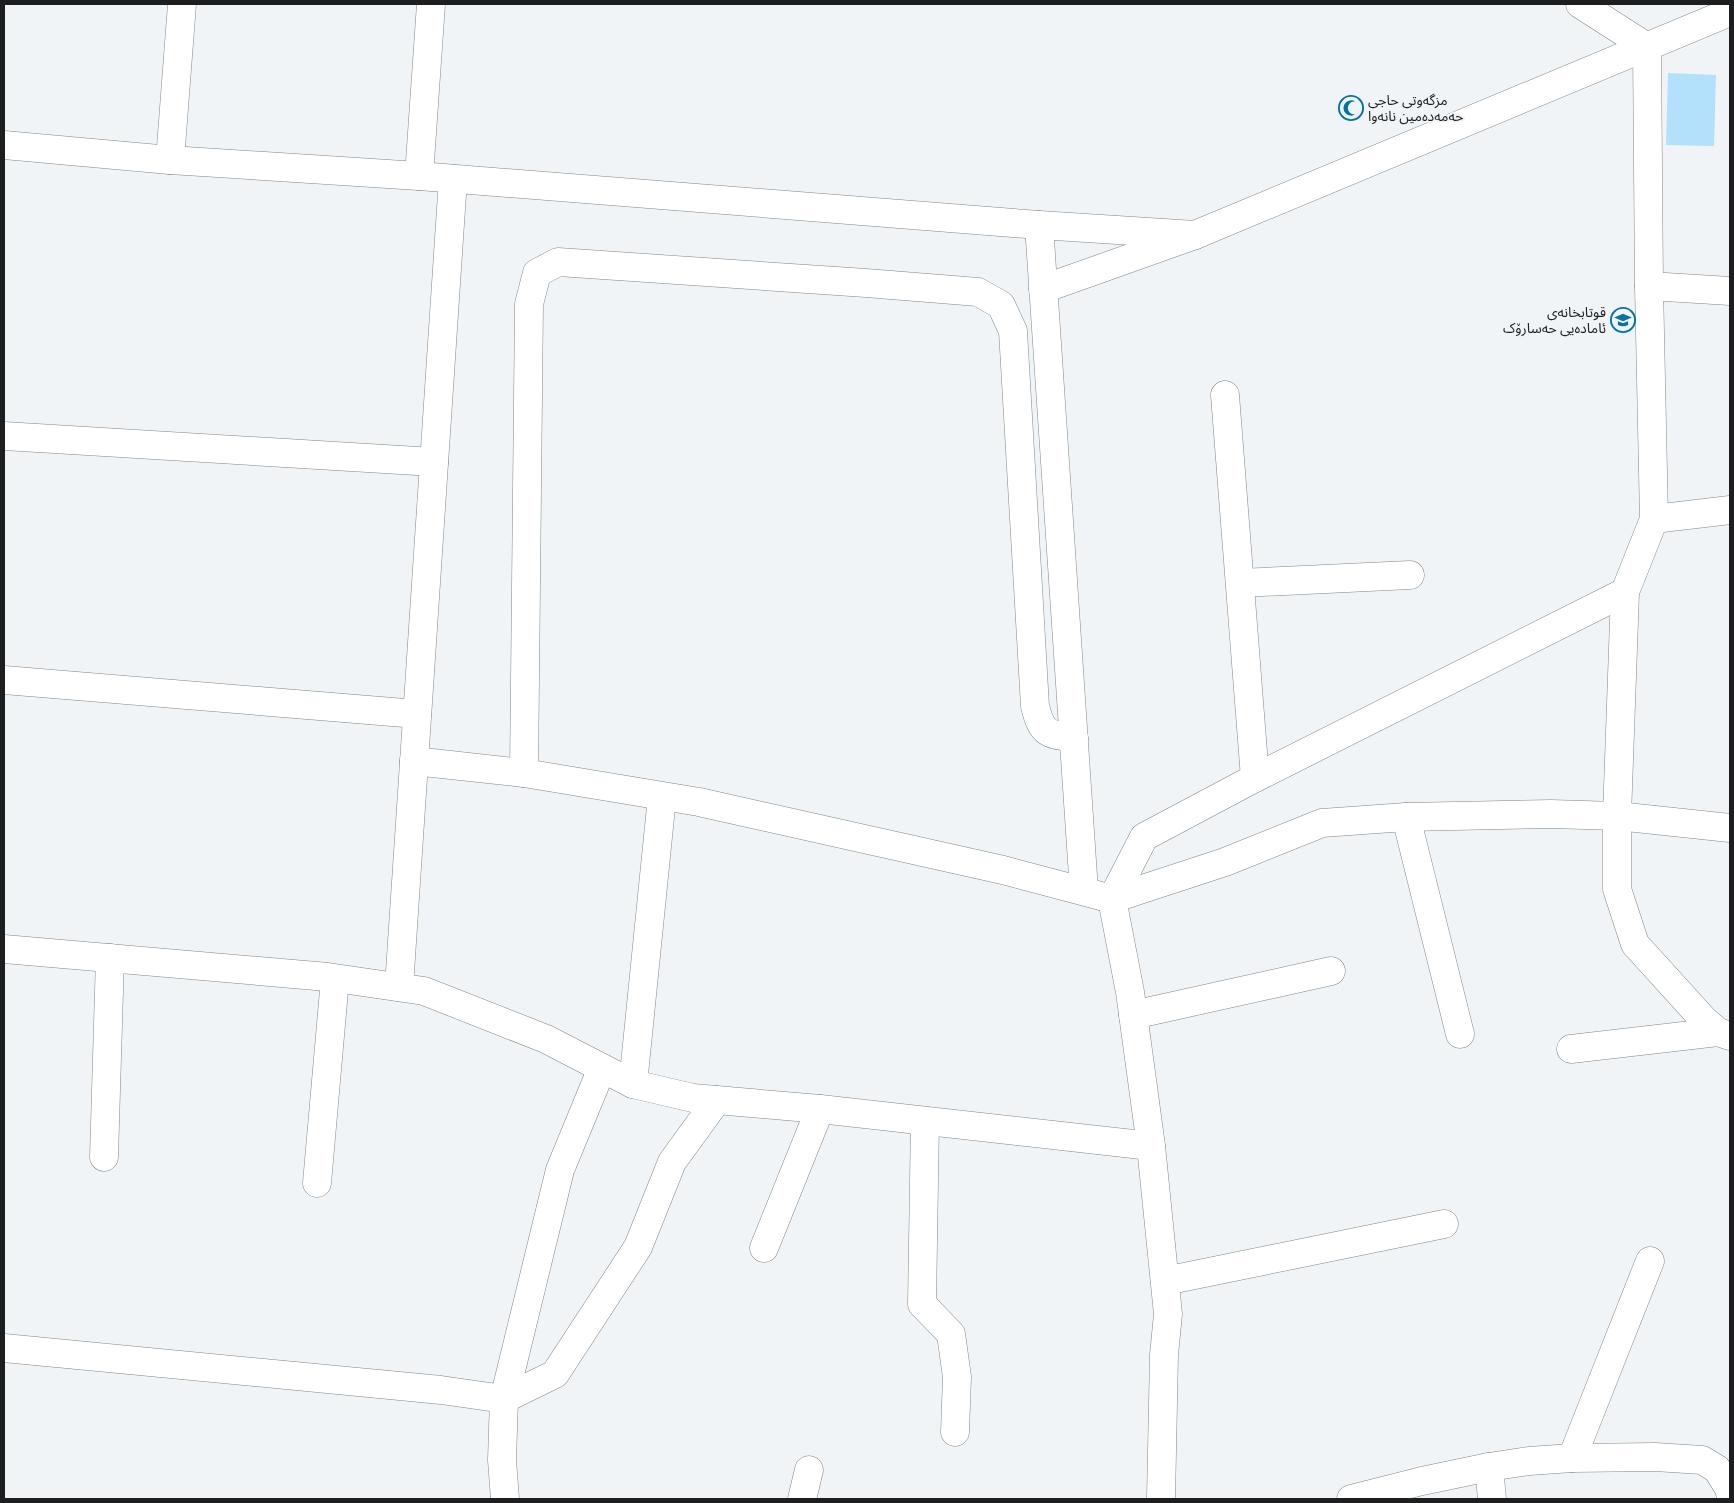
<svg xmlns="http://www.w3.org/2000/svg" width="1734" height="1503" viewBox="0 0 1734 1503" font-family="Cabin,'Noto Sans Arabic',sans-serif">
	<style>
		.green { fill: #b3e0fb }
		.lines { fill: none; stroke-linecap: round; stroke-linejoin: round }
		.minor-casing { stroke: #828688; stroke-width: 29 }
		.minor { stroke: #fff; stroke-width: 28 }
		.labels { text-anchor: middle; stroke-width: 4; stroke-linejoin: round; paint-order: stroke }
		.poi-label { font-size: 14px; fill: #1d1e1f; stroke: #f0f4f7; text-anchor: start }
	</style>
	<rect width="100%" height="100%" fill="#f0f4f7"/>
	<!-- green -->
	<polygon class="green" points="1668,73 1716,75 1714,146 1666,145"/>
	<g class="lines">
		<defs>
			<g id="minor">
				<polyline points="1580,4 1647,47 1649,286 1654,519 1625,592 1617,816 1617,889 1635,944 1704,1020 1718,1032 1730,1036"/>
				<polyline points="4,145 170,160 419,176 1039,225 1195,235"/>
				<polyline points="170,160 182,4"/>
				<polyline points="419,176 431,4"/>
				<polyline points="1039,225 1084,891"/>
				<polyline points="1649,286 1730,291"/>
				<polyline points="1043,289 1195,235 1730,12"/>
				<polyline points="1225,395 1255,778"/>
				<polyline points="4,436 434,462"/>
				<polyline points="1654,519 1730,510"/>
				<polyline points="1241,583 1410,575"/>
				<polyline points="4,680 417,714"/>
				<polyline points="414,761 524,773 699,802 1003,870 1112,899 1225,862 1322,823 1406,817 1551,814 1617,816 1730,828"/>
				<path d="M 524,773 L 529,304 L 537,273 L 558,262 L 866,283 L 978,292 L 1001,305 L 1013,331 L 1035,706 C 1042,734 1047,734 1074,738"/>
				<polyline points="1406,817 1460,1034"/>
				<polyline points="4,949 328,977 424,991 546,1039 633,1084 693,1098 820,1109 1151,1146"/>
				<polyline points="399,987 453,179"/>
				<polyline points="1133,1015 1331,971"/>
				<polyline points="1571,1049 1718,1032"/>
				<polyline points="633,1084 662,797"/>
				<polyline points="925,1121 922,1304 951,1334 957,1377 955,1432"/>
				<polyline points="104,1157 110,958"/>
				<polyline points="317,1183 335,979"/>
				<polyline points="764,1248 820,1109"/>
				<polyline points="1165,1281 1444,1224"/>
				<polyline points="4,1348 441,1390 504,1399 555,1374 638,1247 672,1162 717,1100"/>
				<polyline points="1572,1458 1650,1261"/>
				<polyline points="1489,1467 1492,1499"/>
				<polyline points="505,1499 502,1460 504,1399 560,1170 602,1068"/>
				<polyline points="802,1499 809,1470"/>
				<polyline points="1161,1499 1164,1355 1168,1314 1151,1146 1130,992 1112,899 1144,837 1255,778 1625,592"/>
				<polyline points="1351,1499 1422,1481 1489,1467 1529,1461 1572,1458 1655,1457 1702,1460 1717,1469 1730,1490 1730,1493"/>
			</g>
		</defs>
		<!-- minor casing -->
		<use href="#minor" class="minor-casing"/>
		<!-- minor -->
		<use href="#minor" class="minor"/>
	</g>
	<!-- icons -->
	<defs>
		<symbol id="mosque-ring" viewBox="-11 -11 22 22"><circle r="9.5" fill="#f0f4f7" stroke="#08739f" stroke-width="1.5"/><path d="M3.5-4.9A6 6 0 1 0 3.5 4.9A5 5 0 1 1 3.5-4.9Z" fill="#08739f"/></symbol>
		<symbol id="school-ring" viewBox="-11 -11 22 22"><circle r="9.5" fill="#f0f4f7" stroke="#08739f" stroke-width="1.5"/><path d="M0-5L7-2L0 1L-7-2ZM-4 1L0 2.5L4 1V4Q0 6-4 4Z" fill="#08739f"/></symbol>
	</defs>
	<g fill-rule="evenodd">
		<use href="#mosque-ring" x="1337" y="94" width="28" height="28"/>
		<use href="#school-ring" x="1609" y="306" width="28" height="28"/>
	</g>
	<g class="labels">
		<!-- poi labels -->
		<g class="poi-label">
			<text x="1368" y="105">مزگەوتی حاجی<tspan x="1368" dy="16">حەمەدەمین نانەوا</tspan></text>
			<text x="1606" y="317" text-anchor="end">قوتابخانەی<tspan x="1606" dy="16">ئامادەیی حەسارۆک</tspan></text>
		</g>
	</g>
	<!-- border -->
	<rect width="1734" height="1503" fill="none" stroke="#1d1e1f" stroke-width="10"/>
</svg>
